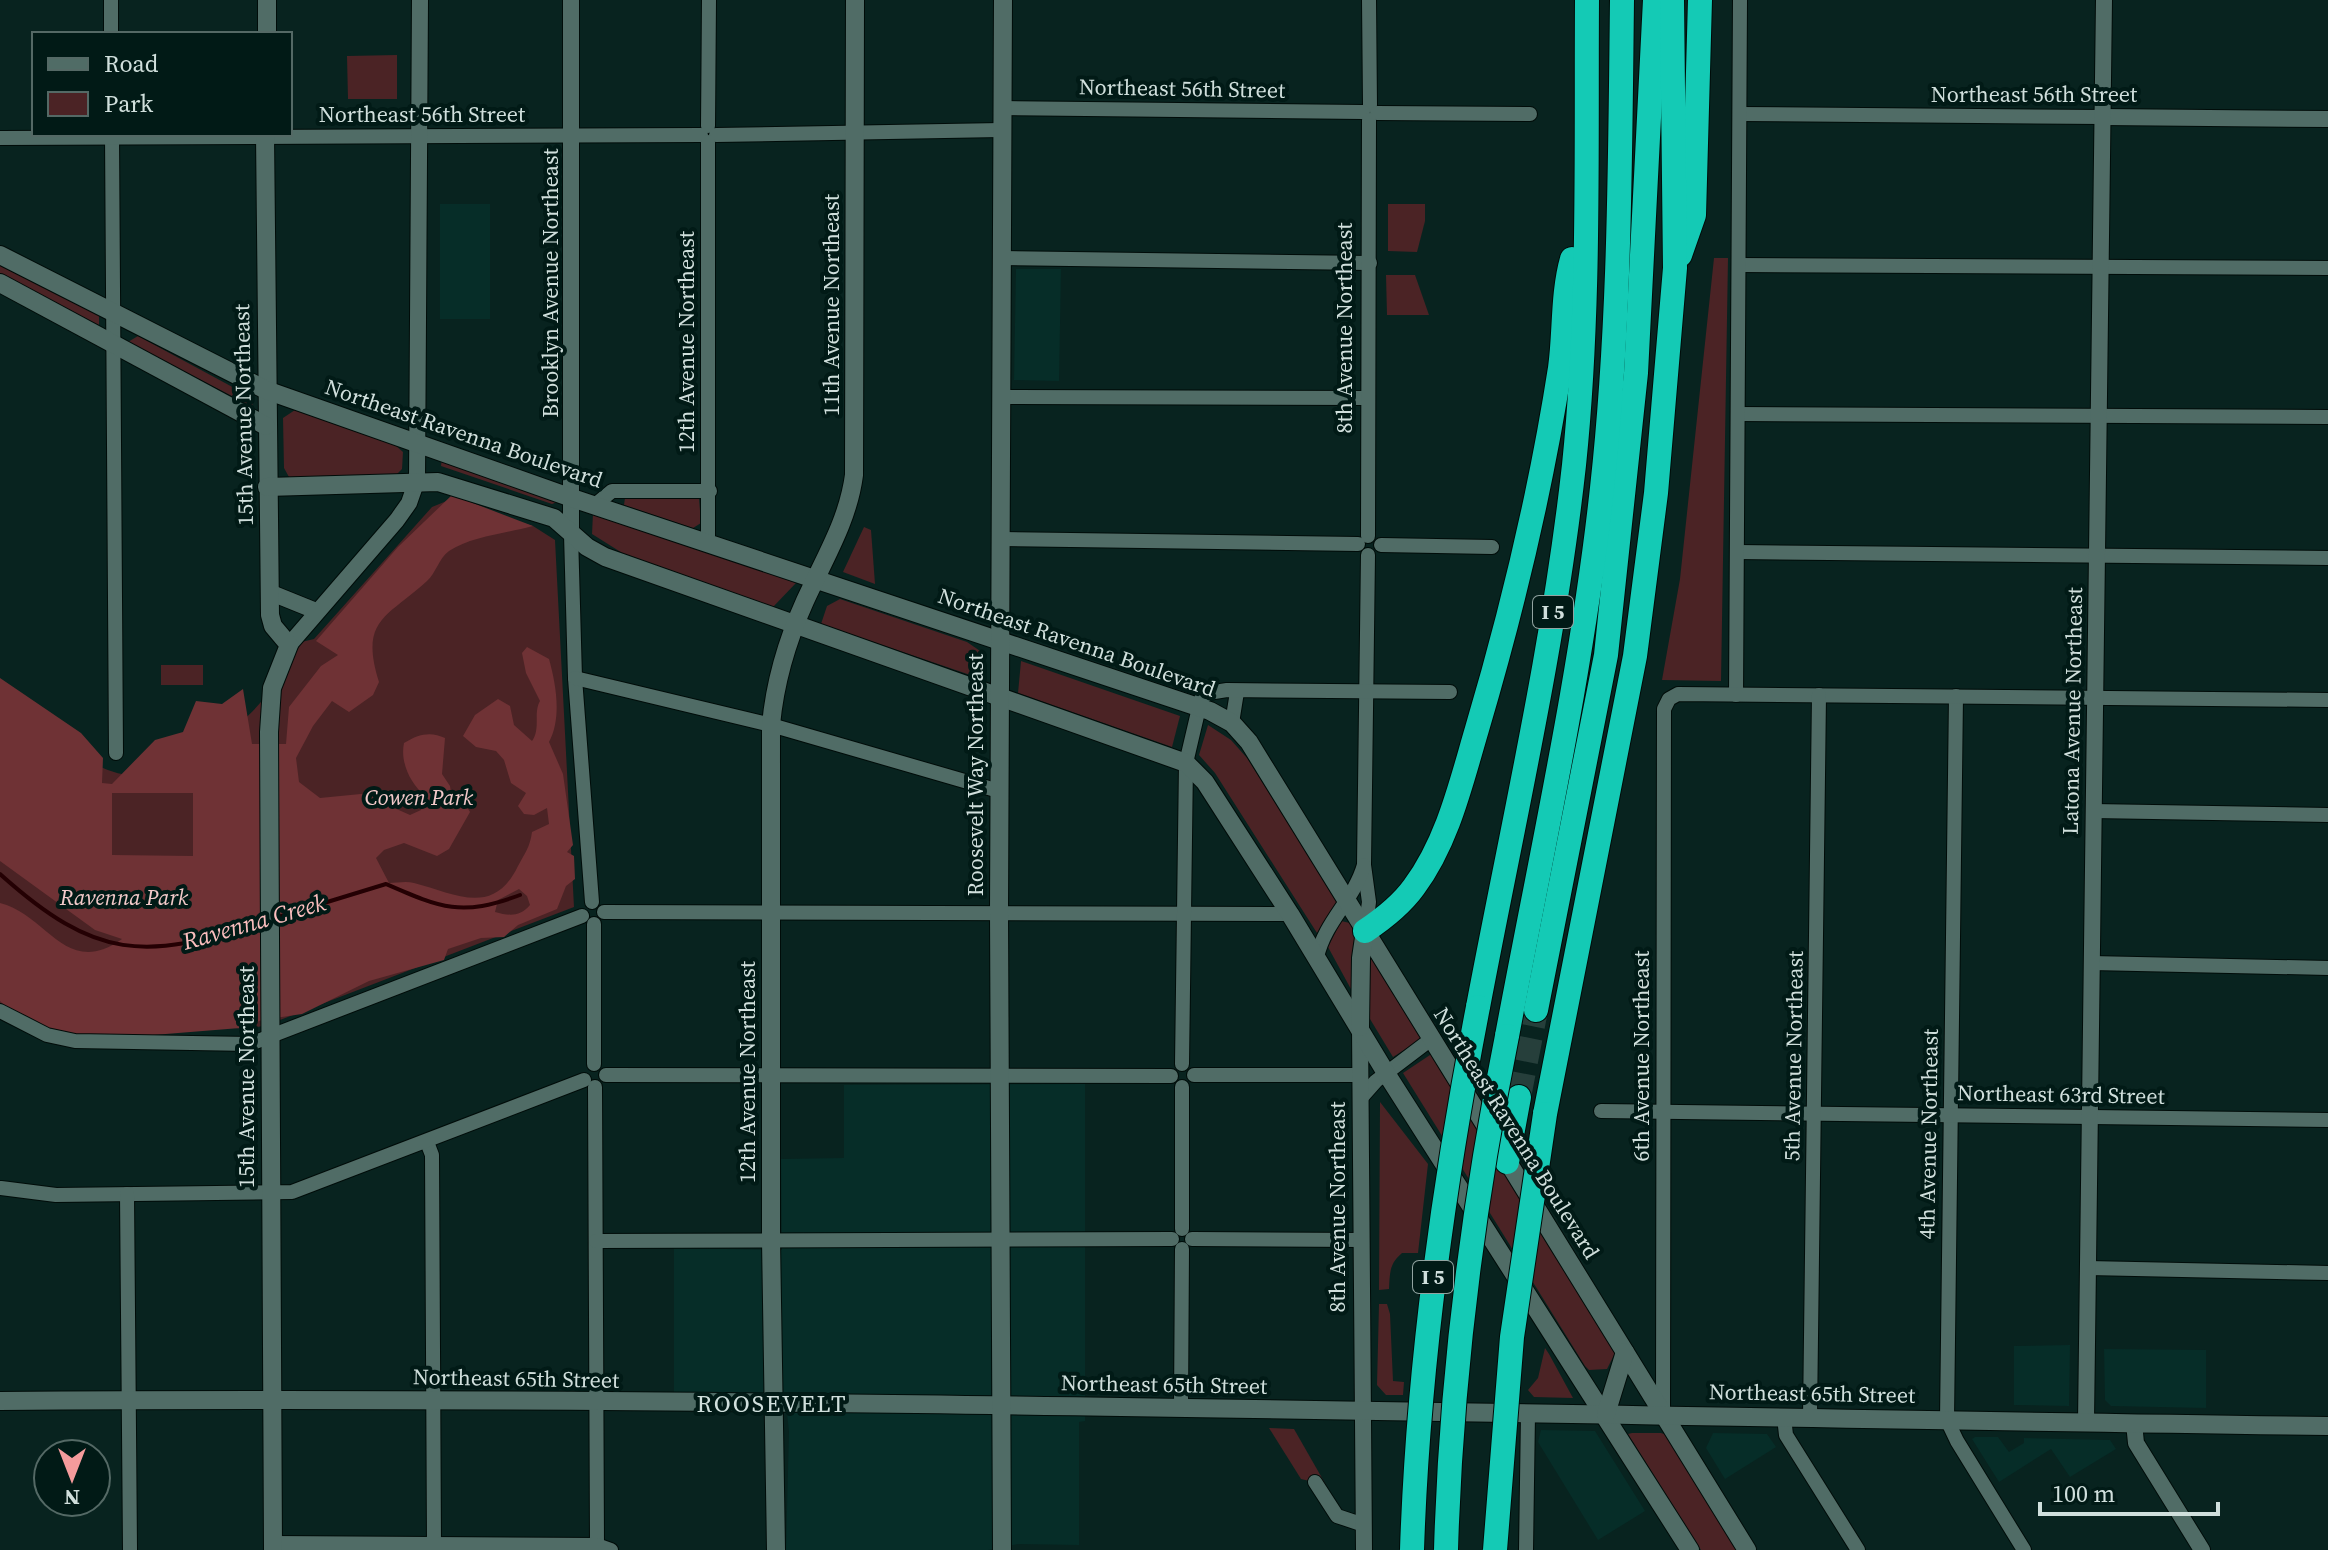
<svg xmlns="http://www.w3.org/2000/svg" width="2328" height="1550" viewBox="0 0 2328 1550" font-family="'Source Serif 4',serif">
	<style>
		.built { fill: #062d28 }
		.green { fill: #4b2325 }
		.forest { fill: #6f3235; fill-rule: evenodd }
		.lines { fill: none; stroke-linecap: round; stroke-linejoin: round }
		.stream { stroke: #240003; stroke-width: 4 }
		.motorway-tunnel { stroke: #263f3b; stroke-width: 24; stroke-dasharray: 24 12; stroke-linecap: butt }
		.minor-casing { stroke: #000c09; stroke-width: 16 }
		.tertiary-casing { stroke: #000c09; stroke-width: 18 }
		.secondary-casing { stroke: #000c09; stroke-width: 20 }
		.motorway-casing { stroke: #000c09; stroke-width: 26 }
		.minor { stroke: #506c66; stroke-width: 14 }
		.tertiary { stroke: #506c66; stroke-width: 16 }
		.secondary { stroke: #506c66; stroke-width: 18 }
		.motorway { stroke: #14cab5; stroke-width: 24 }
		.motorway-bridge-casing { stroke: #000c09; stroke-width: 26; stroke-linecap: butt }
		.motorway-bridge { stroke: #14cab5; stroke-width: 24 }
		.labels { text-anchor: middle; stroke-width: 8; stroke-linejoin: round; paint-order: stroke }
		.shield { fill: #011a16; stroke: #92a4a1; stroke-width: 2 }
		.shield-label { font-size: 20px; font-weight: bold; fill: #d0dfdc }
		.street-label { font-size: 22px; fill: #d0dfdc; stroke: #011a16 }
		.park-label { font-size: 22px; font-style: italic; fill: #f3caca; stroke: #011a16 }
		.water-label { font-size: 24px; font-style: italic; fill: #fabebe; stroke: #011a16 }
		.neighbourhood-label { font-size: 24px; letter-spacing: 2px; fill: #d0dfdc; stroke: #011a16 }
	</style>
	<rect width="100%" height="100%" fill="#08231f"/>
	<!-- built -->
	<g class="built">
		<rect x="440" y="204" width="50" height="115"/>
		<polygon points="1016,269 1061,269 1059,381 1014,380"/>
		<polygon points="1085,1084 1085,1421 1079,1422 1079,1545 1018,1544 988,1550 786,1550 789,1431 785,1396 674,1395 674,1248 782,1250 781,1159 844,1158 844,1085"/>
		<polygon points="2070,1345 2069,1406 2014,1405 2014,1346"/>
		<polygon points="2104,1349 2206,1350 2206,1408 2111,1406 2105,1400"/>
		<polygon points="1541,1430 1595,1431 1645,1511 1598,1540 1538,1442"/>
		<polygon points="1713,1433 1767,1434 1776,1447 1725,1479 1706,1448"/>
		<polygon points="1975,1437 1998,1437 2009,1452 2024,1443 2024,1438 2110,1440 2116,1449 2070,1477 2051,1449 1999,1482 1972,1439"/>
	</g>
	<!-- green -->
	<g class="green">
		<polygon points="397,55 397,99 348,99 347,56"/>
		<polygon points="1388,204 1425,204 1425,221 1417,252 1388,251"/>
		<polygon points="1714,258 1728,258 1721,681 1662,680 1680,579"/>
		<polygon points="0,261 99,314 99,325 0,278"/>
		<polygon points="1386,275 1415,275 1429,315 1387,315"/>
		<polygon points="138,336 251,397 253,407 128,342"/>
		<polygon points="295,410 395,445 403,452 402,469 395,476 289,477 284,468 283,418"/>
		<polygon points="442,457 557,502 552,504 441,466"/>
		<polygon points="625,498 699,498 701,523 693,528 624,505"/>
		<path d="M 449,500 L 533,526 L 555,540 L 574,907 L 267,1025 L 248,1029 L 0,1011 L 0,698 C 35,723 72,759 114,772 C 160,788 251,726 273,685 C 280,673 284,658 289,645 L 314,639 L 432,507 Z"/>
		<polygon points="593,513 796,583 773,607 627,556 592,534"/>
		<polygon points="864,527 871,530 875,584 843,572"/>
		<polygon points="840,599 967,642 983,653 985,662 982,678 976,677 821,624 827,606"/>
		<polygon points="1021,661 1180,716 1172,747 1018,693"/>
		<rect x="161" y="665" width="42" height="20"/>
		<polygon points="1208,725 1231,740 1247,758 1339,904 1317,933 1215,773 1199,755"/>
		<polygon points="1341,921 1350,923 1360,938 1352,991 1328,947"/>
		<polygon points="1370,955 1423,1038 1393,1057 1367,1014"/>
		<polygon points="1433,1053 1615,1353 1607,1369 1589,1370 1585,1366 1403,1073"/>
		<path d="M 1380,1102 L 1428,1164 L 1418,1253 L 1402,1253 C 1389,1264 1390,1273 1389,1289 L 1379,1290 Z"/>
		<polygon points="1379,1304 1387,1304 1390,1314 1393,1381 1404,1382 1403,1395 1386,1395 1377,1385"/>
		<polygon points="1545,1348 1549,1354 1573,1398 1534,1397 1528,1390 1538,1378"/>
		<polygon points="1269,1428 1294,1429 1326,1485 1301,1479"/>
		<polygon points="1632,1433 1661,1433 1673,1437 1743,1550 1701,1550 1628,1434"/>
	</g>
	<!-- forest -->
	<path class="forest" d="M 452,495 L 533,526 C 508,533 472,536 449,551 C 439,558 436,573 427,581 C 388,617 359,619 379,682 L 373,695 L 349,712 L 332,701 L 313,726 L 296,758 L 299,782 L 320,798 L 381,792 L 374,799 L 410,815 L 421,810 L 425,796 C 410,783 400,762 404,743 C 418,734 431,731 445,738 L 442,774 L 450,786 L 453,806 L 467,807 L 470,812 L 449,849 L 437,856 L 404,843 L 384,850 L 376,858 L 389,883 C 397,883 406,881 414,883 C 454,893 493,918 518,866 C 525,853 530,847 532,832 L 549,824 L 547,808 L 534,815 L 524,814 L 518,806 L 526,793 L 511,783 L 504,760 L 496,751 L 476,747 L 463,736 L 475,715 L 498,699 L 510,706 L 514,725 L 532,741 C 541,728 533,713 540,701 L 526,673 L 522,653 L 527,647 L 549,659 C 556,684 562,718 549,742 L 563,774 L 573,845 L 567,852 L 574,856 L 575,879 L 566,886 L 557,909 L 518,925 L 504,937 L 481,938 L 448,949 L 444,960 L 369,981 L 302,1014 L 262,1020 L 240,1028 L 141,1036 L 121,1041 L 47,1033 L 6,1007 L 0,1001 L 0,903 C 48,915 66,979 122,939 L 95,930 L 0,861 L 0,678 L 81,733 L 103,758 L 102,783 L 112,784 L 155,740 L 183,732 L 196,701 L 222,704 L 243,689 L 252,744 L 286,744 L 289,707 L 321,666 L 338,655 L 316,641 L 398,547 ZM 112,793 L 193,793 L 193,856 L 112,855 ZM 519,889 L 527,896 L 530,905 C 520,917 509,916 495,912 L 498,900 Z"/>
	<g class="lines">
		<!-- stream -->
		<g class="stream">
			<path d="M 0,874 C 96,960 144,961 263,922"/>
			<path d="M 275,918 L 386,884 C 441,908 461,917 520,895"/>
		</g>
		<!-- motorway-tunnel -->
		<polyline class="motorway-tunnel" points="1519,1097 1536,1010"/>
		<defs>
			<g id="minor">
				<polyline points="111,0 111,34"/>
				<polyline points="1369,0 1370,105"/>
				<polyline points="1001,108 1363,112"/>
				<polyline points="1377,113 1530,114"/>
				<polyline points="1740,114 2103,117"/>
				<polyline points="708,126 709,0"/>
				<polyline points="112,134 116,753"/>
				<polyline points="716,135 1001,130"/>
				<polyline points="0,138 701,135"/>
				<polyline points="1001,258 1370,263"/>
				<polyline points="1739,265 2328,268"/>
				<polyline points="1002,397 1368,398"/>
				<polyline points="1738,414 2328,417"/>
				<polyline points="595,505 612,491 710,491"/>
				<polyline points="571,534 575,678 592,902"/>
				<polyline points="1368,536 1369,120"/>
				<polyline points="1001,539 1358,544"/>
				<polyline points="708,542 708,142"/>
				<polyline points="1381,545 1492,547"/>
				<polyline points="1738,552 2328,558"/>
				<polyline points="575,678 771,725 999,791"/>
				<polyline points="1736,695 1740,0"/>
				<polyline points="1956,696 1947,1420 1957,1441 2024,1550"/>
				<polyline points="1232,723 1237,692"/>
				<polyline points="2093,811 2328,815"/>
				<polyline points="604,912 1290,914"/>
				<polyline points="594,924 594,1064"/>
				<polyline points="1365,931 1369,902 1364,865 1368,555"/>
				<path d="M 1317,957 C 1325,921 1354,900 1364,865"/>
				<polyline points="2091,963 2328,968"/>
				<polyline points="0,1011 47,1035 75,1041 250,1044 582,916"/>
				<polyline points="1182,1064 1186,763 1201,699 1208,693 1227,690 1450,692"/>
				<polyline points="606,1075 1171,1076"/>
				<polyline points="1194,1075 1360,1075"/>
				<polyline points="595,1087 597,1545"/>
				<polyline points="1360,1099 1376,1081 1430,1040"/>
				<polyline points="1601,1111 2328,1120"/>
				<polyline points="427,1142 432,1155 434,1544"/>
				<polyline points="1,1188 56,1195 292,1192 584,1080"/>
				<polyline points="127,1194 130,1550"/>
				<polyline points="1182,1229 1182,1087"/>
				<polyline points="1192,1239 1361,1240"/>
				<polyline points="596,1241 1172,1239"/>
				<polyline points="2088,1268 2328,1273"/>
				<polyline points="1181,1408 1182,1249"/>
				<polyline points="1663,1413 1664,709 1669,699 1678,694 2328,700"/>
				<polyline points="1784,1417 1786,1435 1858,1550"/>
				<polyline points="1810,1417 1819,695"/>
				<polyline points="1315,1482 1337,1516 1364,1525"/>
				<polyline points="273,1543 597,1545 611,1550"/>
				<polyline points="1526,1550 1528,1414"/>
			</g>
			<g id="tertiary">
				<polyline points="2103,117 2328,119"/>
				<polyline points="571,534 571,0"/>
				<polyline points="269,592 316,611"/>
				<polyline points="289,645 397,520 409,503 417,480 420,0"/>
				<polyline points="1360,1027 1364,1550"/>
				<polyline points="2086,1422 2104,0"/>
				<polyline points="2134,1423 2136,1443 2202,1550"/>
			</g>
			<g id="secondary">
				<polyline points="267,34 267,0"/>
				<polyline points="265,134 270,615 273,626 289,645 272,688 269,732 273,1550"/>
				<polyline points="0,255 266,390 572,498 1210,711 1232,723 1249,742 1747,1550"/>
				<polyline points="0,283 266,426"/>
				<polyline points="267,487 438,482 554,518 587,547 605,557 1186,763 1205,782 1290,914 1386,1073 1690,1550"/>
				<polyline points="1360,1027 1361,958 1365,931"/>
				<path d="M 0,1401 C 776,1395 1552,1416 2328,1426"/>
				<polyline points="1606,1414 1625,1352"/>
				<path d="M 776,1550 L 771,1240 L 771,725 C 775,681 787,641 805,601 C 824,559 848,521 854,475 L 855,0"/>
				<polyline points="1002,1550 999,913 1003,0"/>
			</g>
			<g id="motorway">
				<polyline points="1680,255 1694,215 1700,0"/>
				<path d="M 1365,931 C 1383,919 1401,905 1414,887 C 1448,841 1461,783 1477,729 C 1512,611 1541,490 1560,368 C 1565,333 1562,294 1572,259"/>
				<path d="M 1478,1007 C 1512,827 1554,647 1574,465 C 1590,311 1586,155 1587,0"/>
				<polyline points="1536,1010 1606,655 1636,373 1655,0"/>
				<path d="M 1507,1036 C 1541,854 1582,672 1602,488 C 1620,326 1620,163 1622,0"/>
				<polyline points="1545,1114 1635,656 1656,493 1675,268 1672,0"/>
				<polyline points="1507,1162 1519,1097"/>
			</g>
		</defs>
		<!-- minor casing -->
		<use href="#minor" class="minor-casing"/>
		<!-- tertiary casing -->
		<use href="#tertiary" class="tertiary-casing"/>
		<!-- secondary casing -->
		<use href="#secondary" class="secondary-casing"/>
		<!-- motorway casing -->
		<use href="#motorway" class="motorway-casing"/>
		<!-- minor -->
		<use href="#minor" class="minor"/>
		<!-- tertiary -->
		<use href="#tertiary" class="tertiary"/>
		<!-- secondary -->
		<use href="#secondary" class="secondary"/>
		<!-- motorway -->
		<use href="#motorway" class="motorway"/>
		<defs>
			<g id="motorway-bridge">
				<path d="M 1412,1550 C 1418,1367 1443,1187 1478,1007"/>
				<path d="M 1446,1550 C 1451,1377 1473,1205 1507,1036"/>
				<polyline points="1495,1550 1512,1337 1545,1114"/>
			</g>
		</defs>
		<!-- motorway-bridge casing -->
		<use href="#motorway-bridge" class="motorway-bridge-casing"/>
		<!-- motorway-bridge -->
		<use href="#motorway-bridge" class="motorway-bridge"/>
	</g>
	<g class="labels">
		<!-- shield labels -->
		<g class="shield">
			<rect x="1533" y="596" width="40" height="32" rx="6"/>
			<rect x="1413" y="1261" width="40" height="32" rx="6"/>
		</g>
		<g class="shield-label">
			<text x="1553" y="619">I 5</text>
			<text x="1433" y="1284">I 5</text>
		</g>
		<!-- street labels -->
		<g class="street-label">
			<text transform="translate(1182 88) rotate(1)" y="8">Northeast 56th Street</text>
			<text x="2034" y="102">Northeast 56th Street</text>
			<text x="422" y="122">Northeast 56th Street</text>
			<text transform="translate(550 283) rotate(-90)" y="8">Brooklyn Avenue Northeast</text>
			<text transform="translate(831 305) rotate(-90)" y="8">11th Avenue Northeast</text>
			<text transform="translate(1344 328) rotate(-90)" y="8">8th Avenue Northeast</text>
			<text transform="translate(686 342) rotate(-90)" y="8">12th Avenue Northeast</text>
			<text transform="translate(243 415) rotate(-91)" y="8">15th Avenue Northeast</text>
			<text transform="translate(464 433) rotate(19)" y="8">Northeast Ravenna Boulevard</text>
			<text transform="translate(1077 642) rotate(19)" y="8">Northeast Ravenna Boulevard</text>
			<text transform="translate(2072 711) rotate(-89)" y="8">Latona Avenue Northeast</text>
			<text transform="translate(975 775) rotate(-90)" y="8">Roosevelt Way Northeast</text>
			<text transform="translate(1641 1056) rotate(-90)" y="8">6th Avenue Northeast</text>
			<text transform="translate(1793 1056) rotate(-89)" y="8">5th Avenue Northeast</text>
			<text transform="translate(747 1072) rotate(-90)" y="8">12th Avenue Northeast</text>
			<text transform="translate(246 1077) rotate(-90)" y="8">15th Avenue Northeast</text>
			<text transform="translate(2061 1094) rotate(1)" y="8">Northeast 63rd Street</text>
			<text transform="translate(1517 1133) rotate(58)" y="8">Northeast Ravenna Boulevard</text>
			<text transform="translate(1928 1134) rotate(-89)" y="8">4th Avenue Northeast</text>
			<text transform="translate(1337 1207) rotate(-90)" y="8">8th Avenue Northeast</text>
			<text transform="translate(516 1378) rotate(1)" y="8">Northeast 65th Street</text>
			<text transform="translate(1164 1384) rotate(1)" y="8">Northeast 65th Street</text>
			<text transform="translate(1812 1393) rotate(1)" y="8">Northeast 65th Street</text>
		</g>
		<!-- park labels -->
		<g class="park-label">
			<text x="419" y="805">Cowen Park</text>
			<text x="124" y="905">Ravenna Park</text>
		</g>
		<!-- water labels -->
		<g class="water-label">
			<text transform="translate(254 922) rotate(-16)" y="8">Ravenna Creek</text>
		</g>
		<!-- neighbourhood labels -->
		<g class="neighbourhood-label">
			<text x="772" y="1412">ROOSEVELT</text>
		</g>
	</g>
	<!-- legend -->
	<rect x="32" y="32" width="260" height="104" fill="#011a16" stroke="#546965" stroke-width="2"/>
	<rect x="48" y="58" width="40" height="12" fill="#506c66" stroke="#546965" stroke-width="2"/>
	<text x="104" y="72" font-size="24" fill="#d0dfdc">Road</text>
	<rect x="48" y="92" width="40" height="24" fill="#4b2325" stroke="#546965" stroke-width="2"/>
	<text x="104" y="112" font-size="24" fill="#d0dfdc">Park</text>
	<!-- north arrow -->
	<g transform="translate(72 1478) rotate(180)"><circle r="38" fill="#011a16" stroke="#546965" stroke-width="2"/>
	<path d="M0-6L14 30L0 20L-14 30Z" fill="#f59b9c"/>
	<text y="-12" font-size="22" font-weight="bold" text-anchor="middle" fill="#d0dfdc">N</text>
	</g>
	<!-- scale -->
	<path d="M2040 1502v12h178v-12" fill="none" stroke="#d0dfdc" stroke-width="4"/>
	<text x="2052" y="1502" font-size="24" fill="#d0dfdc" stroke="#011a16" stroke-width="6" paint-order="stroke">100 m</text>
</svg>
